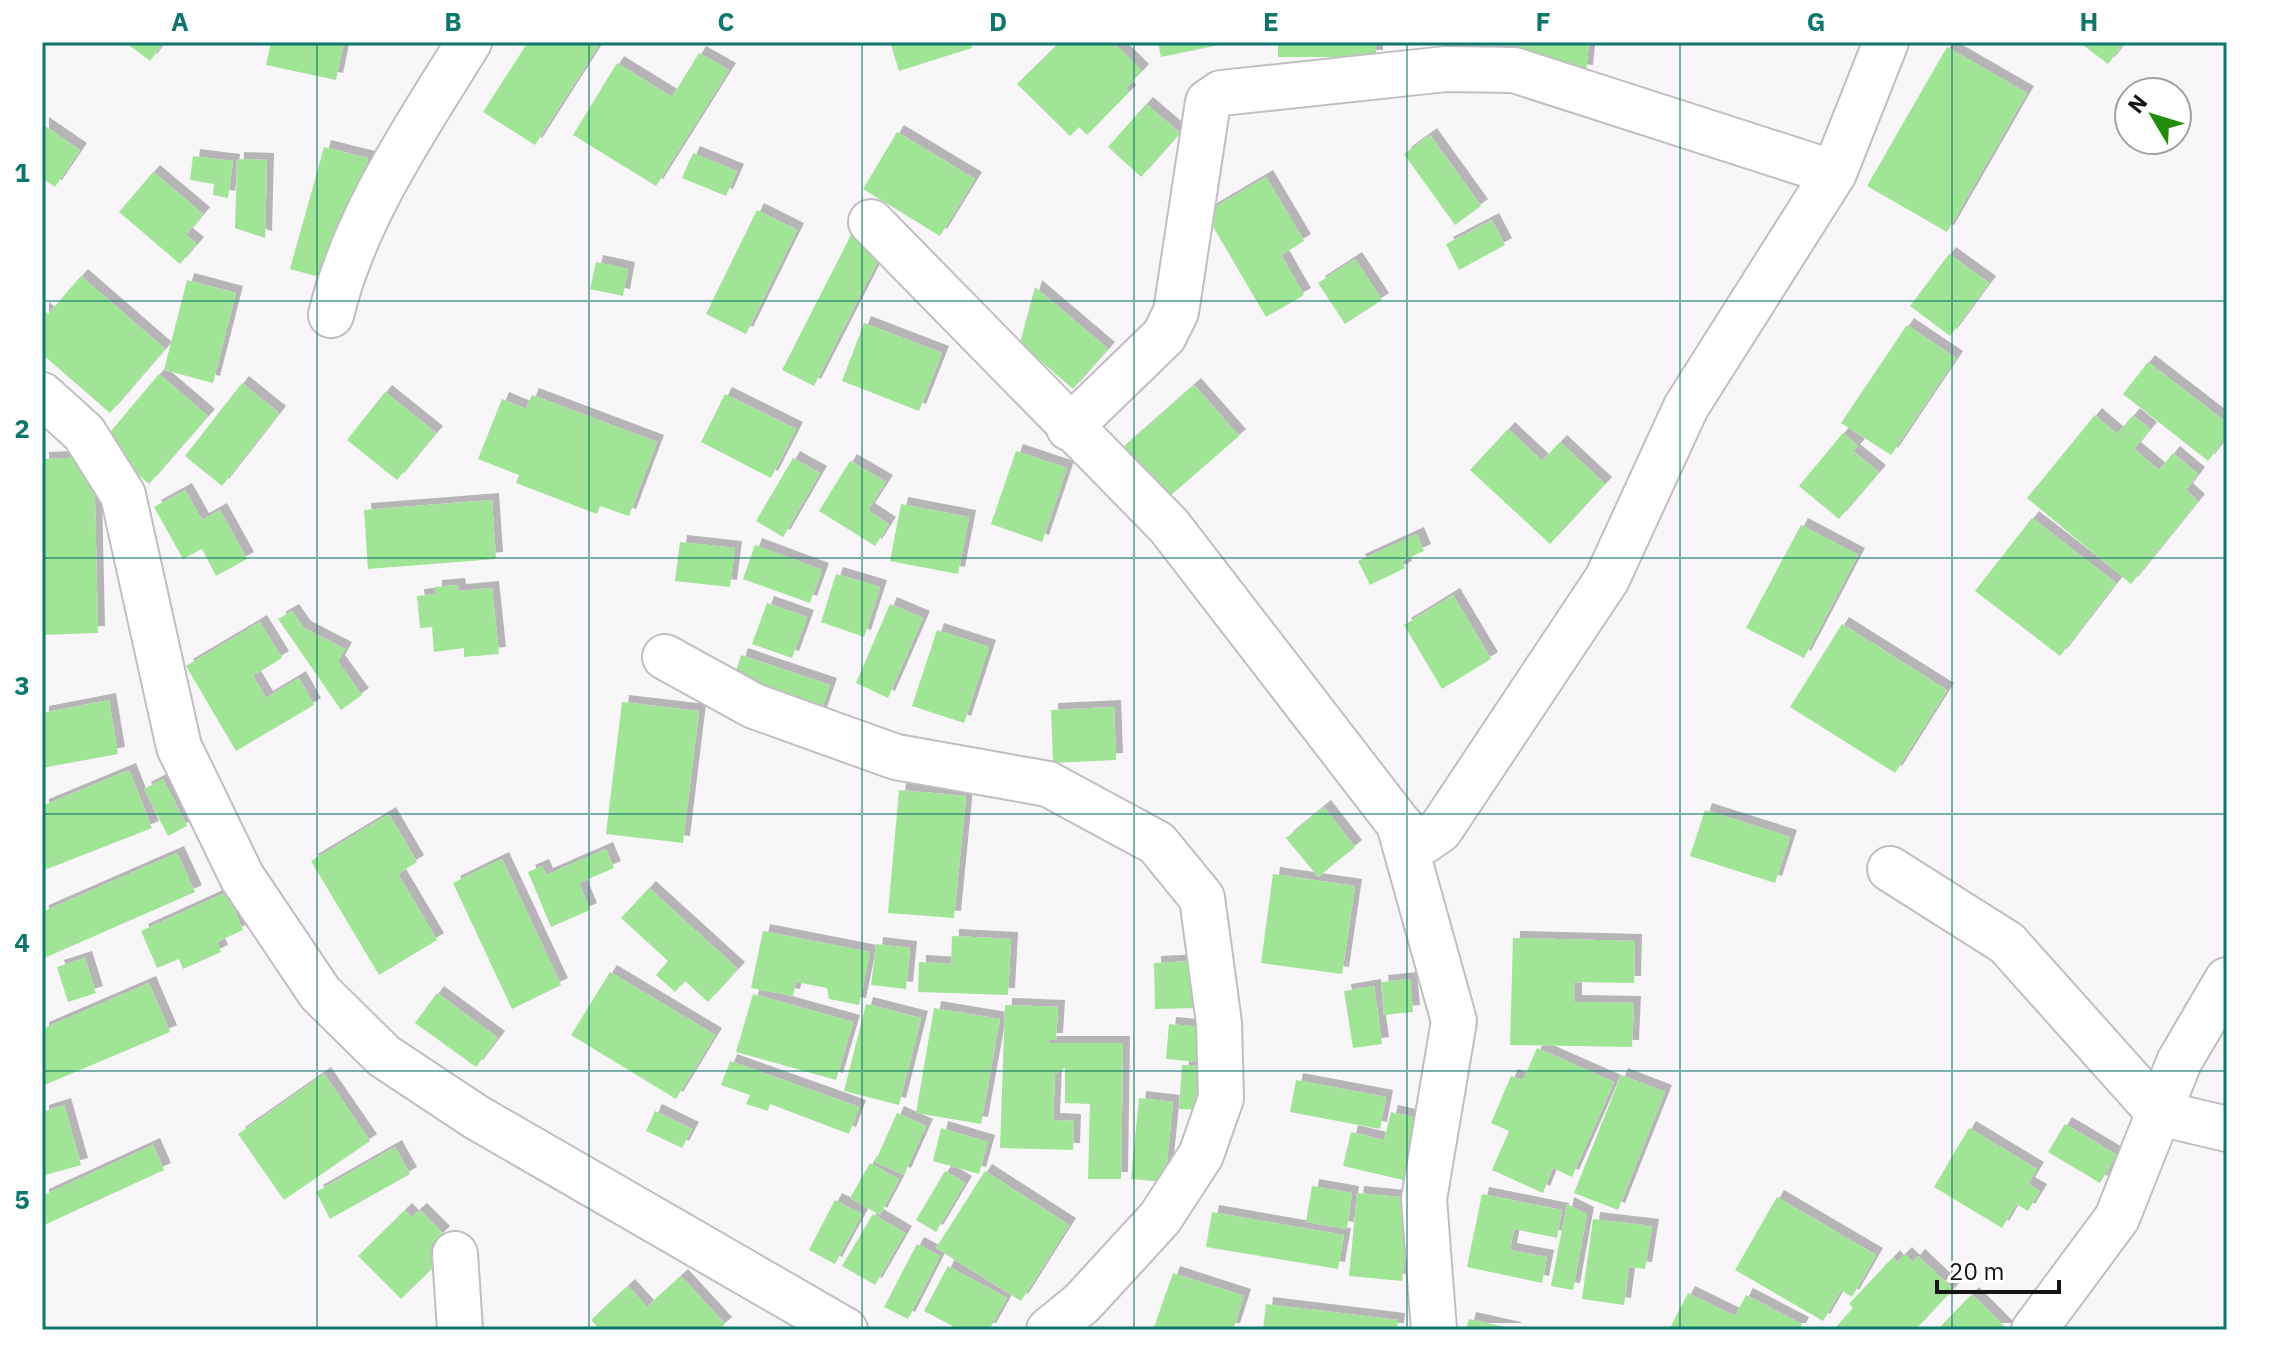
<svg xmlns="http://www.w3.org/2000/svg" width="2269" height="1372" viewBox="0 0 2269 1372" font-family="'IBM Plex Sans',sans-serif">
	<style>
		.building { fill: #a0e595; filter: url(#shadow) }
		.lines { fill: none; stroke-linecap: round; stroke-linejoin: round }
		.minor-casing { stroke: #c1bec2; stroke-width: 48 }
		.tertiary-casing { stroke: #c1bec2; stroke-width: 48 }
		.minor { stroke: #fff; stroke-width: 44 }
		.tertiary { stroke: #fff; stroke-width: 44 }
		.grid { fill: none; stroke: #0f766e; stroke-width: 2; stroke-opacity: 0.55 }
		.neatline { fill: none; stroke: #0f766e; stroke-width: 3 }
		.grid-label { font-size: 26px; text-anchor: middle; font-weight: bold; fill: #0f766e }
	</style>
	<defs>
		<filter id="shadow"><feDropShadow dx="7" dy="-7" stdDeviation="0" flood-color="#0004"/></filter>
	</defs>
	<rect width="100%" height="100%" fill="#f9f6f9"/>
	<!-- building -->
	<g class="building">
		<polygon points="132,42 164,42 150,61 129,45"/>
		<polygon points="271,42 344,42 336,80 266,65"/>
		<polygon points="528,42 601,42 535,145 483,112"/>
		<polygon points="890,42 970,42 972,48 899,71"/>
		<polygon points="1060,42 1113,42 1142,71 1126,88 1129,92 1087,135 1079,127 1070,136 1017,84"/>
		<polygon points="1158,42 1229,42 1229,43 1161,57"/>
		<rect x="1278" y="42" width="98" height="15"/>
		<polygon points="1469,42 1589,42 1586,72 1467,58"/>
		<polygon points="2079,42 2125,42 2108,64"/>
		<polygon points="1947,47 2027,93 1947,232 1867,186"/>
		<polygon points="699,53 729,70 656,186 573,135 617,63 672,97"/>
		<polygon points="1146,104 1180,133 1141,177 1108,147"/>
		<polygon points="42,124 80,150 55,187 42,178"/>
		<polygon points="897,132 975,179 940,236 863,189"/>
		<polygon points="1430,135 1481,206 1455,225 1404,154"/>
		<polygon points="324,147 368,158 334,281 290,269"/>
		<polygon points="693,153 737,171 726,196 682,178"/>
		<polygon points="193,156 233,161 228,198 213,195 214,184 190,180"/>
		<polygon points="237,159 267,160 265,238 235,228"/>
		<polygon points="153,172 203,214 186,235 197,244 180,264 119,212"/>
		<polygon points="1266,177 1304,241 1281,255 1304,295 1266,317 1205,213"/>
		<polygon points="757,210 797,230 746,334 706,314"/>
		<polygon points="1492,220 1505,245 1459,270 1446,244"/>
		<polygon points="852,233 884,249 814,386 782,370"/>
		<polygon points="1949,254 1989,283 1950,336 1910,306"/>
		<polygon points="1355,259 1382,300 1345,324 1318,283"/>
		<polygon points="596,262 628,269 623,296 590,289"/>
		<polygon points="81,276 165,349 110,413 42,354 42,309 48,314"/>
		<polygon points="187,280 236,293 213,383 164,370"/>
		<polygon points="1035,287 1108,349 1073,389 1020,343"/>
		<polygon points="864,323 942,353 919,411 842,381"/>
		<polygon points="1907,325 1956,358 1891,455 1841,423"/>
		<polygon points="2148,362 2227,423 2227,436 2208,461 2123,394"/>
		<polygon points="159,374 208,416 149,484 101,443"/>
		<polygon points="242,383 279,413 222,486 185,456"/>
		<polygon points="1194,385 1239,436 1162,503 1118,452"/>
		<polygon points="385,392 436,433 397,480 347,440"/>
		<polygon points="725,394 796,429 771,478 701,442"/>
		<polygon points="532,395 657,442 629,516 600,506 597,514 516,483 519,475 478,459 502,399 526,409"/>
		<polygon points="2095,415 2117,434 2133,415 2150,429 2134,449 2159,470 2173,453 2198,474 2186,490 2198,501 2131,584 2027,498"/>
		<polygon points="1508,429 1542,461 1560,442 1605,484 1550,544 1470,470"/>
		<polygon points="1843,433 1858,446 1853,451 1879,472 1839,519 1799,486"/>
		<polygon points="1016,451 1067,468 1042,542 991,524"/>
		<polygon points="94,457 98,633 42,635 42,459"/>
		<polygon points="793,458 820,473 783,537 756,521"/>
		<polygon points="850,461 886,482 868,510 889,524 875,546 819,511"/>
		<polygon points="185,490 202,520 220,510 247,559 216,576 202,549 183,559 154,507"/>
		<polygon points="492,500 496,559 368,569 364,510"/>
		<polygon points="901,504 969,517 958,574 890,561"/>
		<polygon points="2032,518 2116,583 2060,656 1975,591"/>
		<polygon points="1801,525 1858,555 1804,658 1746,628"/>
		<polygon points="1417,534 1424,551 1402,561 1405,568 1370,585 1358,561"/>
		<polygon points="680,542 735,548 730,587 675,581"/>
		<polygon points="755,545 822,570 810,603 743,579"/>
		<polygon points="836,574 880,587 864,637 821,622"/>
		<polygon points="458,585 459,591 492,588 499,654 464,657 464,648 434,652 432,627 420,628 417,596 435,594 435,587"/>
		<polygon points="1453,595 1491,659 1442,689 1404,625"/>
		<polygon points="767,603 807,617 792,658 752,644"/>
		<polygon points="890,604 923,618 888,698 856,683"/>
		<polygon points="292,611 304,628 345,649 338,662 362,695 341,710 278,619"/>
		<polygon points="260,622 282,658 253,676 266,698 299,678 314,705 236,751 186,666"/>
		<polygon points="1842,624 1947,690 1895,773 1790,707"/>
		<polygon points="937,630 989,647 964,723 912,706"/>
		<polygon points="741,655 830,685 818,720 730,690"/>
		<polygon points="109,700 118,754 42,768 42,713"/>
		<polygon points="622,702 699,711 683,843 606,834"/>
		<polygon points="1114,707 1116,760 1053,763 1051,710"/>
		<polygon points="129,770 152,828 42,871 42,806"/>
		<polygon points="163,779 187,826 168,836 144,789"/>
		<polygon points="899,790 966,796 954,918 888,913"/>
		<polygon points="1324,807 1355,847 1318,877 1286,838"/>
		<polygon points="1705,810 1790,837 1775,883 1690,856"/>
		<polygon points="389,814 417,862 398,874 437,940 379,975 311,861"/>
		<polygon points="606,849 614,868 579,883 590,910 551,927 528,872 542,866 546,875"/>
		<polygon points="177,853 195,892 42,959 42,912"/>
		<polygon points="502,859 561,985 512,1009 453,883"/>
		<polygon points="1273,874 1355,886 1342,974 1261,963"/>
		<polygon points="649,888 738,969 708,1002 685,981 675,992 656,975 668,961 621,918"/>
		<polygon points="227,892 243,930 217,942 221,952 183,969 179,959 157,968 141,931"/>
		<polygon points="763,931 870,952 859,1005 829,999 827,988 796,982 793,996 751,988"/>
		<polygon points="952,936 1011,939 1008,995 918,992 919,962 951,964"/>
		<polygon points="1513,938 1635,941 1634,983 1575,982 1575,1002 1634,1003 1632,1047 1510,1045"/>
		<polygon points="876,944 910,948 906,989 871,985"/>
		<polygon points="85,958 96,993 68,1002 57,967"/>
		<polygon points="1195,961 1196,1008 1155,1009 1154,963"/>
		<polygon points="610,972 715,1035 676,1099 571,1035"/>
		<polygon points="1410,979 1413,1012 1384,1015 1381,982"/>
		<polygon points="149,983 170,1032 42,1086 42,1029"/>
		<polygon points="1374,986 1382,1044 1353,1048 1344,991"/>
		<polygon points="437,993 498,1038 476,1067 415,1023"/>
		<polygon points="753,994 853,1022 836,1080 736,1052"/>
		<polygon points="866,1004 921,1018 899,1105 844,1091"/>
		<polygon points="1005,1005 1058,1007 1056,1040 1048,1040 1049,1043 1123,1043 1121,1179 1088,1179 1090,1104 1065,1103 1065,1068 1055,1074 1053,1120 1074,1121 1073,1150 1000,1148"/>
		<polygon points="934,1008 1000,1019 981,1124 916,1113"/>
		<polygon points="1169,1024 1212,1028 1209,1063 1166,1059"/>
		<polygon points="1537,1048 1614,1082 1572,1177 1553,1168 1543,1193 1492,1170 1509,1131 1491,1123 1511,1076 1523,1080"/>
		<polygon points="730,1061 859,1107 849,1134 770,1104 768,1111 746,1104 750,1095 721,1085"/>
		<polygon points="1182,1065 1210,1066 1207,1110 1179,1109"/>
		<polygon points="324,1074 370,1141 284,1200 238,1134"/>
		<polygon points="1621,1075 1665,1092 1618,1210 1574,1193"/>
		<polygon points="1296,1080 1386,1097 1380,1129 1290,1112"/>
		<polygon points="1139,1098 1173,1102 1165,1182 1131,1179"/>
		<polygon points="64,1105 81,1165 42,1176 42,1112"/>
		<polygon points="655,1111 692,1129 682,1148 646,1131"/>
		<polygon points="1391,1112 1427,1120 1412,1182 1343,1166 1351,1132 1384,1140"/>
		<polygon points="897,1113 926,1126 904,1175 875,1162"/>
		<polygon points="2065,1124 2117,1155 2100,1183 2048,1152"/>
		<polygon points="941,1128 988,1142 979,1174 933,1161"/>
		<polygon points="1969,1128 2037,1169 2028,1184 2040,1191 2028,1211 2016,1204 2002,1228 1934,1187"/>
		<polygon points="153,1145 164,1170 42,1226 42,1196"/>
		<polygon points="395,1147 410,1174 330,1219 316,1192"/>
		<polygon points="870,1163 899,1179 880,1215 850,1198"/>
		<polygon points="945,1171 965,1183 936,1232 916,1220"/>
		<polygon points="985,1171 1069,1225 1021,1301 936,1248"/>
		<polygon points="1312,1186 1352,1193 1347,1229 1306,1222"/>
		<polygon points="1357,1193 1410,1198 1402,1281 1349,1276"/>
		<polygon points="1482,1194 1562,1210 1557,1238 1514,1229 1510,1250 1547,1257 1542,1283 1467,1267"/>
		<polygon points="1777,1197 1876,1255 1852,1297 1841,1290 1823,1321 1735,1270"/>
		<polygon points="835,1200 862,1214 835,1264 809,1250"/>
		<polygon points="1567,1204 1587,1214 1573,1290 1551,1286"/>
		<polygon points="405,1210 412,1217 420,1210 443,1233 430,1246 442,1259 401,1299 358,1256"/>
		<polygon points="1212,1212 1344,1235 1338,1269 1206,1247"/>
		<polygon points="873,1214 905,1233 875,1285 842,1266"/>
		<polygon points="1593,1219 1652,1226 1645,1269 1629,1267 1624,1305 1582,1299"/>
		<polygon points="917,1244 940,1256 908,1319 884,1307"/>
		<polygon points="1905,1254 1913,1262 1918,1256 1953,1289 1915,1330 1839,1330 1836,1327 1853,1308 1849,1304 1893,1257 1897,1262"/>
		<polygon points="948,1266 1007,1298 989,1330 960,1330 924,1311"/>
		<polygon points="1173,1273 1244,1296 1233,1330 1153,1330"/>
		<polygon points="681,1276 725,1324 718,1330 600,1330 591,1320 628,1286 647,1307"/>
		<polygon points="1688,1293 1735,1316 1746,1295 1802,1324 1799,1330 1669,1330"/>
		<polygon points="1972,1294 2008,1330 1937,1330"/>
		<polygon points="1266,1304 1398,1320 1397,1330 1263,1330"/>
		<polygon points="1469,1319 1514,1329 1514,1330 1466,1330"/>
	</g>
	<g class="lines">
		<defs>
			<g id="minor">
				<polyline points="871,222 1169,526 1399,824 1412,837 1424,841 1440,830 1607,579 1686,407 1834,173 1886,42"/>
				<path d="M 331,315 C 355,216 416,128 469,42"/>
				<polyline points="1069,428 1164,336 1176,312 1208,102 1221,93 1446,69 1514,70 1834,173"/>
				<polyline points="665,657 754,706 896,757 1048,784 1157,843 1202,898 1219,1023 1221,1098 1201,1155 1160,1218 1082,1303 1049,1330"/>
				<polyline points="1399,824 1454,1021 1424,1199 1434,1330"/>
				<polyline points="1890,869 2007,943 2159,1113 2227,1129"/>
				<polyline points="455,1254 460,1330"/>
				<polyline points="2034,1330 2117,1218 2179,1062 2227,980"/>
			</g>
			<polyline id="tertiary" points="42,395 84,433 123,495 179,747 242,877 320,993 384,1056 476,1117 845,1330"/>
		</defs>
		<!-- minor casing -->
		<use href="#minor" class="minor-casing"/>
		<!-- tertiary casing -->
		<use href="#tertiary" class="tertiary-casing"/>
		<!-- minor -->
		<use href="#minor" class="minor"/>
		<!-- tertiary -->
		<use href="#tertiary" class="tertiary"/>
	</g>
	<!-- grid -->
	<path class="grid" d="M 317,42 L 317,1330M 589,42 L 589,1330M 862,42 L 862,1330M 1134,42 L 1134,1330M 1407,42 L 1407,1330M 1680,42 L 1680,1330M 1952,42 L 1952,1330M 42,301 L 2227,301M 42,558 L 2227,558M 42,814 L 2227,814M 42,1071 L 2227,1071"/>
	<!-- border -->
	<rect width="2269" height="1372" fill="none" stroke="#ffffff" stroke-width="88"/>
	<!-- north arrow -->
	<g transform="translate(2153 116) rotate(308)"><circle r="38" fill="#ffffff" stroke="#a1a1a2" stroke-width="2"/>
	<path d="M0-6L14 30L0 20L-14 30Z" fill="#228c09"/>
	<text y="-12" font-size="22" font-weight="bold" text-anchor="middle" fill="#151416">N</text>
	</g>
	<!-- scale -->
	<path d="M1937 1280v12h122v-12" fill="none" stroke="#151416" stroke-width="4"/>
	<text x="1949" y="1280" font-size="24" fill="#151416" stroke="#ffffff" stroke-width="6" paint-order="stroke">20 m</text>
	<rect x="44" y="44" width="2181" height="1284" class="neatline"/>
	<g class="grid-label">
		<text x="180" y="31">A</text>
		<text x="453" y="31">B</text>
		<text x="726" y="31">C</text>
		<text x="998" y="31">D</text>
		<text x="1271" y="31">E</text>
		<text x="1543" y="31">F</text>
		<text x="1816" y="31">G</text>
		<text x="2089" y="31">H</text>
		<text x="22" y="182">1</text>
		<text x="22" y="438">2</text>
		<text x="22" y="695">3</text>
		<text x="22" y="952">4</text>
		<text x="22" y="1209">5</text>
	</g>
</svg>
